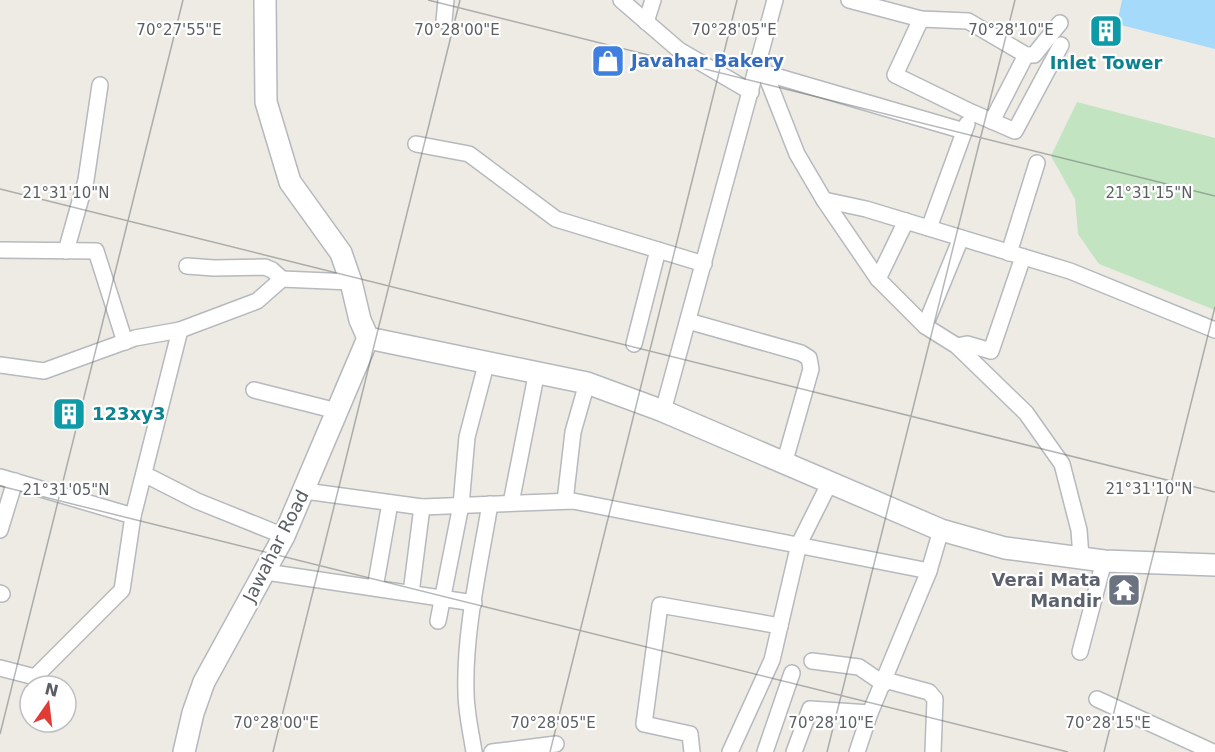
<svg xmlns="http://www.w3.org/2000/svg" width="1215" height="752" viewBox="0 0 1215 752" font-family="'DejaVu Sans',sans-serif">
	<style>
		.green { fill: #c2e4c1 }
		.water { fill: #a5dafb }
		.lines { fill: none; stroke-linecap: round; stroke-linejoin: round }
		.street-casing { stroke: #b6b9bd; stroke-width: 18 }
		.secondary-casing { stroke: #b5b8bd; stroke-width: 24 }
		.street { stroke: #fff; stroke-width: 15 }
		.secondary { stroke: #fff; stroke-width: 21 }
		.ticks { fill: none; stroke: #5b5f63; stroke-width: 1.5; stroke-opacity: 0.45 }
		.labels { text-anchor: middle; stroke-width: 4.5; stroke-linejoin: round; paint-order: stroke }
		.shop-label { font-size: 18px; font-weight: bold; fill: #366cbe; stroke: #fff; text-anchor: start }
		.culture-label { font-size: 18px; font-weight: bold; fill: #0d838f; stroke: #fff }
		.street-label { font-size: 18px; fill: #5b5f63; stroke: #fff }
		.worship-label { font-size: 18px; font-weight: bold; fill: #5b616d; stroke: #fff; text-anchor: end }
		.ticks-label { font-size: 15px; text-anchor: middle; fill: #5b5f63; stroke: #fff; stroke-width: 4.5; stroke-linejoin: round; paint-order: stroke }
	</style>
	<rect width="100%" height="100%" fill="#edebe3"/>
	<!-- green -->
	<polygon class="green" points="1077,102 1215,138 1215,310 1099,264 1078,234 1075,199 1051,156"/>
	<!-- water -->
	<polygon class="water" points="1122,0 1215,0 1215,49 1117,24"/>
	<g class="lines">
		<defs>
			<g id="street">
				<polyline points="621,0 679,50 751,92"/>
				<polyline points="849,0 921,19 968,21 1026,55"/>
				<polyline points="921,19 895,75 971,112 1015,131 1061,45"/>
				<polyline points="444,21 446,0"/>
				<polyline points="646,22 653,0"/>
				<polyline points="760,60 797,154 824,200 878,279 925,326 957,346 1026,413 1062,464 1079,530 1081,557"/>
				<polyline points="765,73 964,131"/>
				<polyline points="992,121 1026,55 1034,55 1060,23"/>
				<polyline points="416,144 469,154 556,219 704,264"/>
				<polyline points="824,200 866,209 1070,271 1215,330"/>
				<polyline points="929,228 967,124"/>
				<polyline points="0,250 96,251 125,342"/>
				<polyline points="66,251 86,180 100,85"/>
				<polyline points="1009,253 1037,163"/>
				<polyline points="187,266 214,268 265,267 272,270 282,279"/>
				<polyline points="878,279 906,221"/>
				<polyline points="688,321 801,353 809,358 811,369 784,464"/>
				<polyline points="925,326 961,238"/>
				<polyline points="634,344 658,250"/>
				<polyline points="957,346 967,344 991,351 1023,257"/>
				<polyline points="0,365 44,371 135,338 180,330 257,301 282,279 351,282"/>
				<polyline points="254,390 337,411"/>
				<polyline points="663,411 775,0"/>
				<polyline points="144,474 197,501 284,536"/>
				<polyline points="0,477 133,516"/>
				<polyline points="305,491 422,507 573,501 929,571"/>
				<polyline points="565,501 573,432 587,383"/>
				<polyline points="511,503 537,371"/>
				<polyline points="0,530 15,481"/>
				<polyline points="266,572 474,603"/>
				<polyline points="375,588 390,503"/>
				<polyline points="0,593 2,594"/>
				<polyline points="411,593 422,507"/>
				<polyline points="438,621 461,505 467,437 487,361"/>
				<polyline points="1080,652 1104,561"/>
				<polyline points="812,661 859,667 884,684"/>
				<polyline points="0,668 35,677 122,590 133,516 180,330"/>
				<polyline points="885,680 929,692 935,699 933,752"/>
				<polyline points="1097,699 1213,752"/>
				<path d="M 474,752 C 471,732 466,712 466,692 C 464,632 480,564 490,504"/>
				<polyline points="492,752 556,744"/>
				<polyline points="692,752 690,734 644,724 660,605 780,626"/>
				<polyline points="730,752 772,660 799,544 829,484"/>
				<polyline points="765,752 792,673"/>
				<polyline points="794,752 810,709 870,713"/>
				<polyline points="857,752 870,713 929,571 941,530"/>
			</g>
			<g id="secondary">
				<polyline points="265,0 266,102 290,182 341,253 351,282 360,320 368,338 587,383 663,411 941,530 1005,548 1104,561 1215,565"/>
				<polyline points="184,752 193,713 204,682 284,536 368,338"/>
			</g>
		</defs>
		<!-- street casing -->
		<use href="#street" class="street-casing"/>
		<!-- secondary casing -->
		<use href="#secondary" class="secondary-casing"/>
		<!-- street -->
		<use href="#street" class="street"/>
		<!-- secondary -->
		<use href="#secondary" class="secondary"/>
	</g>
	<!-- ticks -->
	<path class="ticks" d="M 428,0 L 1215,196M 0,189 L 1215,492M 0,486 L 1068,752M 0,734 L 183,0M 273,752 L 460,0M 550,752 L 737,0M 827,752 L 1015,0M 1104,752 L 1215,307"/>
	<!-- icons -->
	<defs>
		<symbol id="building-square" viewBox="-11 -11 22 22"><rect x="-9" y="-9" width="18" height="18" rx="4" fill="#0f9aa8" stroke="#fff"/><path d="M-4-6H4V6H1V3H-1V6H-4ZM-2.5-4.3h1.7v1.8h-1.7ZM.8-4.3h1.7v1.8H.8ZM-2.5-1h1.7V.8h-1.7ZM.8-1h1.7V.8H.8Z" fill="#fff"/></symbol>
		<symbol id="shop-square" viewBox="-11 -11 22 22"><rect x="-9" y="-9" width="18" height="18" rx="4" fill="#3f7fe0" stroke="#fff"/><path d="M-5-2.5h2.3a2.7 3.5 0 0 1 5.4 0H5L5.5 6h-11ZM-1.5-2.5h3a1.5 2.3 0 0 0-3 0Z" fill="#fff"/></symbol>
		<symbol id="temple-square" viewBox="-11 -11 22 22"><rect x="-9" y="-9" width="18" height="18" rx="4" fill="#6b7280" stroke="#fff"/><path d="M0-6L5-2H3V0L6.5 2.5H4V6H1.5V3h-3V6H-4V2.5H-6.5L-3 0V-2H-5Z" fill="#fff"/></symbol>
	</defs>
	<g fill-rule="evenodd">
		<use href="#building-square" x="1087" y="12" width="38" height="38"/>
		<use href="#shop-square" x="589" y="42" width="38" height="38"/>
		<use href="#building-square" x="50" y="395" width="38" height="38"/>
		<use href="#temple-square" x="1105" y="571" width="38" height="38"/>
	</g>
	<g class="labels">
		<!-- shop labels -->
		<g class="shop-label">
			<text x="631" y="67">Javahar Bakery</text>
		</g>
		<!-- culture labels -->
		<g class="culture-label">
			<text x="1106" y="69">Inlet Tower</text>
			<text x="92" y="420" text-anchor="start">123xy3</text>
		</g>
		<!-- street labels -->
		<g class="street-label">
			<text transform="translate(276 546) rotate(-63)" y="6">Jawahar Road</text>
		</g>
		<!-- worship labels -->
		<g class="worship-label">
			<text x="1101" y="586">Verai Mata<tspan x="1101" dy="21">Mandir</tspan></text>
		</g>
	</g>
	<g class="ticks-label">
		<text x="179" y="35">70°27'55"E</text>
		<text x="457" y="35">70°28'00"E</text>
		<text x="734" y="35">70°28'05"E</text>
		<text x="1011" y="35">70°28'10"E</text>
		<text x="1149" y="198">21°31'15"N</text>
		<text x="66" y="198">21°31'10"N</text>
		<text x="1149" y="494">21°31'10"N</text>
		<text x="66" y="495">21°31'05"N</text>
		<text x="276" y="728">70°28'00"E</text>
		<text x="553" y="728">70°28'05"E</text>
		<text x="831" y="728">70°28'10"E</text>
		<text x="1108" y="728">70°28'15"E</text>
	</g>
	<!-- north arrow -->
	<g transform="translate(48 704) rotate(14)"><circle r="28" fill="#ffffff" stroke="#bdbfc1" stroke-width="1.5"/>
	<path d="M0-4.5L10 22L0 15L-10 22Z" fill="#e23a35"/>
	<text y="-9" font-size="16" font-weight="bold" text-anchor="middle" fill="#5b5f63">N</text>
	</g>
</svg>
